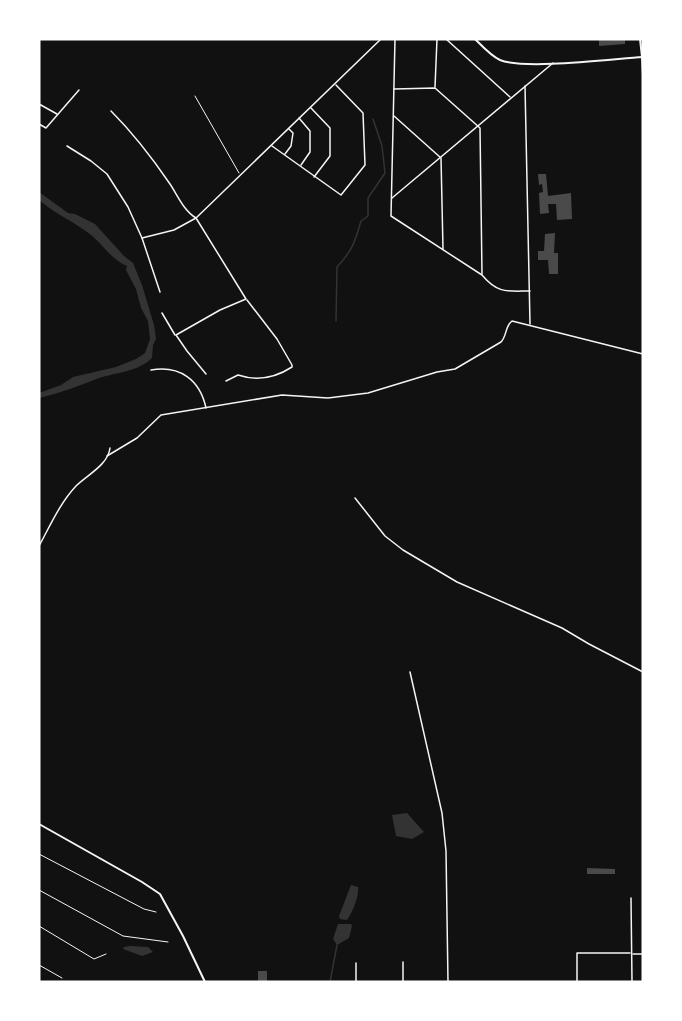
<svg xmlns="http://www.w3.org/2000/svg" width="682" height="1021" viewBox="0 0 682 1021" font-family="'Fira Sans',sans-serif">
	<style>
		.water { fill: #333 }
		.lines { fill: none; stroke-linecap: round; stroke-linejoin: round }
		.stream { stroke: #333; stroke-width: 1.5 }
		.building { fill: #4a4a4a }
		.service { stroke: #f5f5f5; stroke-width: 1 }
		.minor { stroke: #f5f5f5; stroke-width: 1.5 }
		.tertiary { stroke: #f5f5f5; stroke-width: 2 }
		.secondary { stroke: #f5f5f5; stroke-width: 2 }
	</style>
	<rect width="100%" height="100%" fill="#111"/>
	<!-- water -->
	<g class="water">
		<path d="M 39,192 L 68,213 L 75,214 L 95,224 L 124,256 L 133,263 L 142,285 L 154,325 L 156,339 L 153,345 L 152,358 C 137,372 118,372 99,378 C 79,386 60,393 39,398 L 39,393 L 61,385 L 73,377 L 116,367 L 136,359 L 145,353 L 150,339 L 148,321 L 141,308 L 136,289 L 126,270 L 127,266 C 110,259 102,242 87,232 C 71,220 54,213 39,200 Z"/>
		<polygon points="407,813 424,832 412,839 396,836 392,815"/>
		<path d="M 351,885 L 358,887 C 359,897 353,911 347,920 L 340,919 L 339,916 Z"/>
		<polygon points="338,924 351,924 352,926 349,938 337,945 333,939"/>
		<polygon points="130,946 148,947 153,952 142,956 123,949 124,947"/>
	</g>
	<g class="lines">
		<!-- stream -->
		<g class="stream">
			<path d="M 336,321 L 337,267 C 352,251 355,242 361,221 L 368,216 L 368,198 L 385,173 L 382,146 L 373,119"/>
			<polyline points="330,982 337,945"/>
		</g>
	</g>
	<!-- building -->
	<g class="building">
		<polygon points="599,39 625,39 625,44 599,46"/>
		<polygon points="538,174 546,174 548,196 571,193 572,219 557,220 556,204 548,204 549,213 540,214 539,193 543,192 542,184 539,185"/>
		<polygon points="555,233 554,253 558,253 558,274 549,274 548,260 538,260 538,251 544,251 545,234"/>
		<polygon points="587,868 615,869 615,874 587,874"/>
		<rect x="258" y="971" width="9" height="11"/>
	</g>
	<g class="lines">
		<!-- service -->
		<g class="service">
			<polyline points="195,96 239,173"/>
			<polyline points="39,854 144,909 156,912"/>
			<polyline points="39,890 123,936 168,942"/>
			<polyline points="39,926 94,959 106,954"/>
			<polyline points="39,965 62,978"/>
		</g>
		<!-- minor -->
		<g class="minor">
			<path d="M 395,39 L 391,216 L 482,275 C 498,294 507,291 530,291"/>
			<polyline points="446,39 510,97"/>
			<polyline points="525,86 530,324"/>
			<polyline points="435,87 437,39"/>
			<polyline points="394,89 435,88 480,128 482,274"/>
			<polyline points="39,104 57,114"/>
			<polyline points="311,108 330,128 330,156 314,177"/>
			<path d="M 111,111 C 133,133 153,159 170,184 C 178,196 184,211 196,218 L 246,299 L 220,310 L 176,335 L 187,351 L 206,374"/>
			<polyline points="394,116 441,158 443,249"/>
			<polyline points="299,118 310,131 310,152 301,165"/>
			<polyline points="39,124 46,128 79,90"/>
			<polyline points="67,146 91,161 107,174 128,207 142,238 160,292"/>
			<polyline points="272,146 341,195 365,165 363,113 336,85"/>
			<polyline points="285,154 291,146 293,133 289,129"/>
			<polyline points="392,198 553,63"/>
			<polyline points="142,238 174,230 196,218 381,39"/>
			<polyline points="162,313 175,335"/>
			<path d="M 151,370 C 180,365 200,380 206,408"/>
			<path d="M 226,381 L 238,375 C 256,381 275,378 292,367 L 292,365 L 277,339 L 247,300"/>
			<path d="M 107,456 L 137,438 L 161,415 L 282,395 L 328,398 L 368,393 L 437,372 L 455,369 L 501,342 C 507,336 505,326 512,321 L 643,354"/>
			<polyline points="355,498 385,536 403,550 457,582 562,628 589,644 643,672"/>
			<path d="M 39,546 C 50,526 60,503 76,486 C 87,475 108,465 110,448"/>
			<polyline points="410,672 442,813 446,851 448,982"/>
			<polyline points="631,898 632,982"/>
			<polyline points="633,954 643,954"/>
			<polyline points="356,963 356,982"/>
			<polyline points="403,982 403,962"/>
			<polyline points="577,982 577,953 630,953"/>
		</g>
		<!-- tertiary -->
		<g class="tertiary">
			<polyline points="640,39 642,57"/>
			<polyline points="39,824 142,882 160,894 183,936 205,982"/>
		</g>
		<!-- secondary -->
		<path class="secondary" d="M 475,39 C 482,46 491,56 500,60 C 524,70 612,59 642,57 L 643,75"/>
	</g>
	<!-- border -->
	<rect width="682" height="1021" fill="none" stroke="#ffffff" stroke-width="81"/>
</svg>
